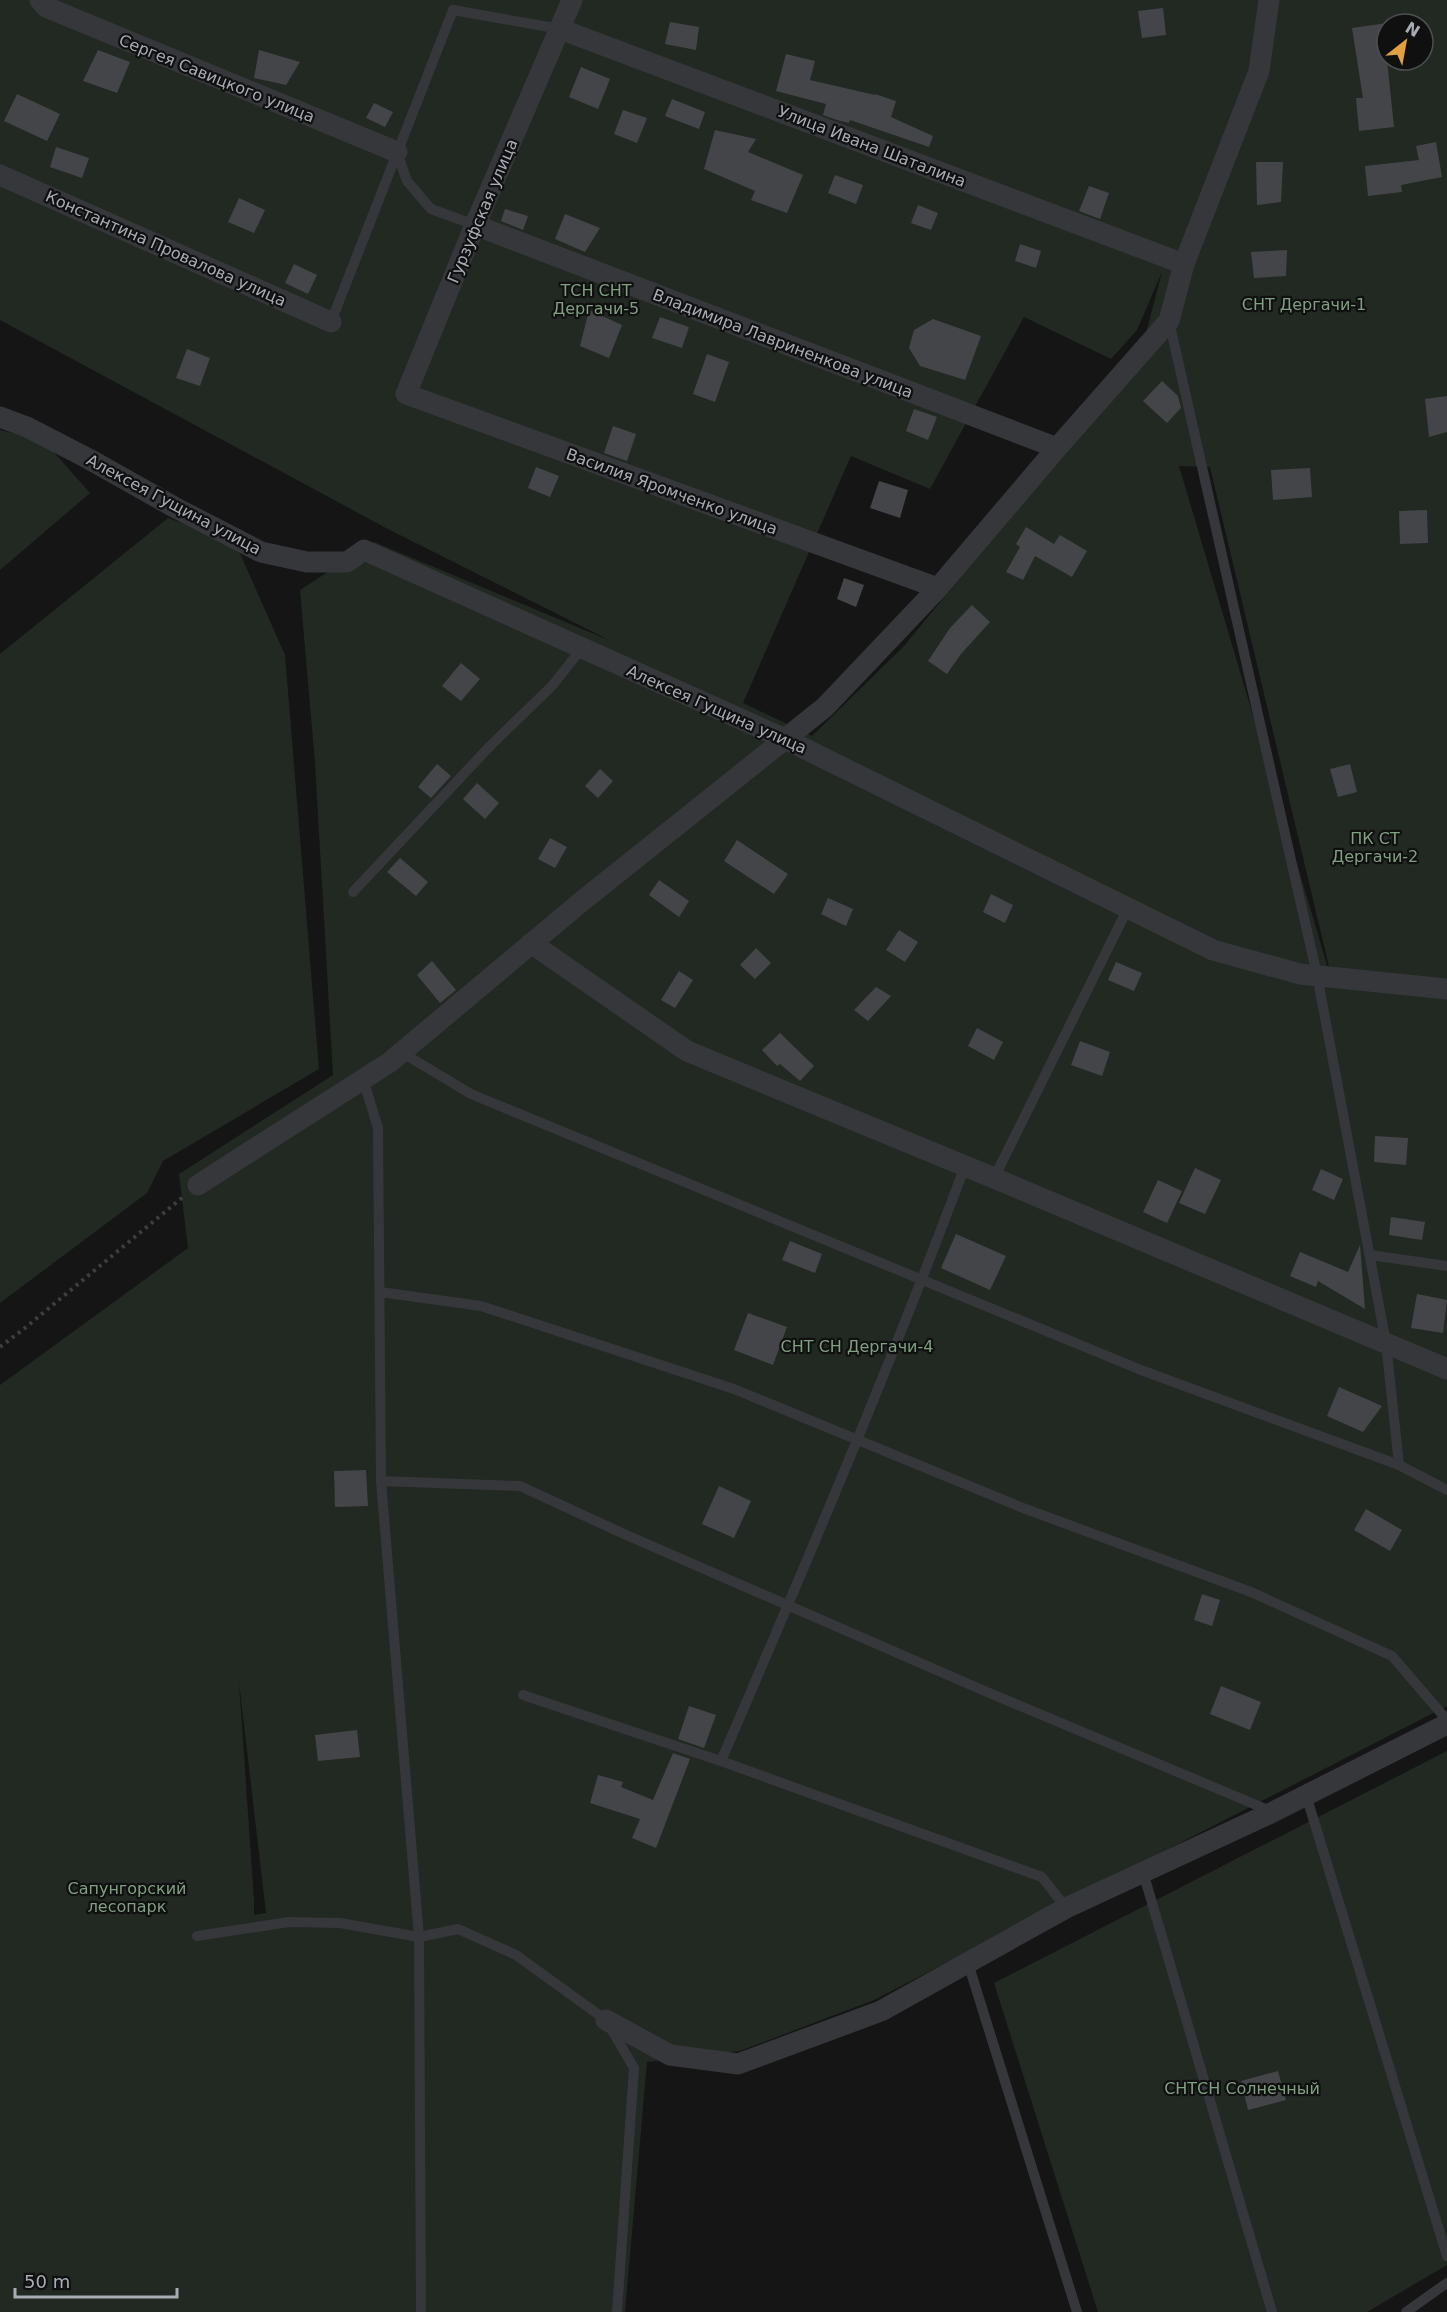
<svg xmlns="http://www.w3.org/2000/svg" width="1447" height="2312" viewBox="0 0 1447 2312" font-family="'DejaVu Sans',sans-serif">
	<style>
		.green { fill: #212922; fill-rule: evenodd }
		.building { fill: #444549 }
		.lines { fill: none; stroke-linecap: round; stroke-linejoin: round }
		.path { stroke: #3c3e42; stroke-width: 4; stroke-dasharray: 3 4.5; stroke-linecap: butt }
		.service { stroke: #36373b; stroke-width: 10 }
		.minor { stroke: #36373b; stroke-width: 21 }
		.labels { text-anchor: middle; stroke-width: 4.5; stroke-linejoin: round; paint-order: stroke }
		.street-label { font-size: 16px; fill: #a8adb5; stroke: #101011 }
		.park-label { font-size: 16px; fill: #819f81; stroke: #101011 }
	</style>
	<rect width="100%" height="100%" fill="#151516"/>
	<!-- green -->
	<g class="green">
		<path d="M 0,0 L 1447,0 L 1447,1706 L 874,2000 L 740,2051 L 647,2062 L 625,2312 L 0,2312 L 0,1385 L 188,1248 L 179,1174 L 333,1075 L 315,763 L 300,590 L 374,542 L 611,641 L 386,528 L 0,320 ZM 1387,24 L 1423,24 L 1423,60 L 1387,60 ZM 1162,272 L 1141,352 L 1040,481 L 904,646 L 812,736 L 743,703 L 851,456 L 930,489 L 1024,317 L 1111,359 L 1137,330 ZM 1179,466 L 1210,467 L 1331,975 L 1330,975 ZM 239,1682 L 266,1913 L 254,1915 L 254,1900 Z"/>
		<polygon points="0,430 43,440 90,493 0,570"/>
		<polygon points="168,518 235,542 285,655 319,1069 163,1161 147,1193 0,1303 0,654"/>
		<polygon points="1447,1751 1447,2265 1367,2312 1098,2312 994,1983"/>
	</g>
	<!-- building -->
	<g class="building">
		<polygon points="1163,8 1166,35 1142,38 1138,11"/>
		<polygon points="670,22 699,27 696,50 665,44"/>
		<polygon points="1387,23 1387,60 1394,127 1359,131 1356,98 1363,98 1352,28"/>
		<polygon points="98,50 130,62 117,93 83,81"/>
		<polygon points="259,50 300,62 286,85 254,78"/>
		<polygon points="786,54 815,61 810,80 875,95 875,94 896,101 891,117 933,136 929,147 850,120 849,123 837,120 823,115 826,104 776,91"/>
		<polygon points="581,67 610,79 598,109 569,97"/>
		<polygon points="17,94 60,114 47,141 4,121"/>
		<polygon points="672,99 705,112 699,129 665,116"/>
		<polygon points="374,103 393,112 385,127 366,118"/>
		<polygon points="623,110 647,118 637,143 614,134"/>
		<polygon points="715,130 756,139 748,152 803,175 787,213 751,200 755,191 704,169"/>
		<polygon points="1436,142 1442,177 1401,185 1402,192 1368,196 1365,166 1419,160 1416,146"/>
		<polygon points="56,147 89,158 82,178 50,167"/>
		<polygon points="1256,162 1283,162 1281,202 1257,205"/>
		<polygon points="835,175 863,185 856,204 828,193"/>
		<polygon points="1089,186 1109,193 1100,219 1079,211"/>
		<polygon points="239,198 265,210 254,233 228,222"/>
		<polygon points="918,205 938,213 931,230 911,223"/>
		<polygon points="505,209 528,216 523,230 501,221"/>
		<polygon points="565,214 600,228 585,252 555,239"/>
		<polygon points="1020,244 1041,251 1036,268 1015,261"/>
		<polygon points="1287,250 1286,276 1254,278 1251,252"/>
		<polygon points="294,264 317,275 308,294 285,283"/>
		<polygon points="589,310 622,325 609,358 580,346"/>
		<polygon points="660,317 689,327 682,348 652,338"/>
		<polygon points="933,319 981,336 965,380 920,366 909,348 914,330"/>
		<polygon points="187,349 210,358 200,386 176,378"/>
		<polygon points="707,354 729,362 715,402 693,394"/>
		<polygon points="1162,381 1178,396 1181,408 1167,423 1143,401"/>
		<polygon points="1447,396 1447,432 1429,437 1425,399"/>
		<polygon points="914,409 937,417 928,440 906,431"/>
		<polygon points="613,426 636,434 627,461 604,453"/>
		<polygon points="536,467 559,476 550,497 528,488"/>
		<polygon points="1310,468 1312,497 1273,500 1271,470"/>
		<polygon points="879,481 908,490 900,518 870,508"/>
		<polygon points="1427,510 1428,543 1400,544 1399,511"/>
		<polygon points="1026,527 1054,544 1060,535 1087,551 1072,577 1035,556 1023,580 1006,572 1020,547 1016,544"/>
		<polygon points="844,578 864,585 856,607 837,599"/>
		<polygon points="972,605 990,622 961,654 947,674 928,661 950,628"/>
		<polygon points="461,663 480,679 461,701 442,686"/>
		<polygon points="437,764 451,776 431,798 418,787"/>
		<polygon points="1350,764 1357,792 1338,797 1330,769"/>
		<polygon points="600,769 613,781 598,798 585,786"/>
		<polygon points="477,783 499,803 485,819 463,799"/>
		<polygon points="550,838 567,847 555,868 538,859"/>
		<polygon points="737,840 788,874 774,894 724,861"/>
		<polygon points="400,858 428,882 416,896 387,872"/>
		<polygon points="659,880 689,901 679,917 649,895"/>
		<polygon points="991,894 1013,905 1005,923 983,912"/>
		<polygon points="828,898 853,909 846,926 821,914"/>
		<polygon points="899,930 918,942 905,962 886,950"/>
		<polygon points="756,948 771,963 755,979 740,965"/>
		<polygon points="432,961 456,990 440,1003 417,975"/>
		<polygon points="1116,962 1142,973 1134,991 1108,980"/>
		<polygon points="679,971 693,980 675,1008 661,1000"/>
		<polygon points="876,987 891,996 868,1021 854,1010"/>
		<polygon points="977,1028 1003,1042 994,1060 968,1046"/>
		<polygon points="780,1033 814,1066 800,1081 780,1064 777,1066 762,1050"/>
		<polygon points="1080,1041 1110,1052 1102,1076 1071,1065"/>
		<polygon points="1375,1136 1408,1138 1406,1165 1374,1162"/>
		<polygon points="1195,1168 1221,1180 1205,1214 1179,1203"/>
		<polygon points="1321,1169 1343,1179 1334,1200 1312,1190"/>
		<polygon points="1158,1180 1182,1191 1167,1223 1143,1212"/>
		<polygon points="1391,1217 1425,1222 1422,1240 1389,1235"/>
		<polygon points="956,1234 1006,1256 990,1290 941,1268"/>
		<polygon points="790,1241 822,1254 815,1273 782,1260"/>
		<polygon points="1360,1245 1365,1309 1318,1281 1316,1287 1290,1276 1300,1252 1348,1272"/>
		<polygon points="1417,1294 1447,1300 1443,1333 1411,1328"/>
		<polygon points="748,1313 787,1327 773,1365 734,1350"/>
		<polygon points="1339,1387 1382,1406 1363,1432 1327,1416"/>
		<polygon points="366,1470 368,1506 335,1507 334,1471"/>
		<polygon points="719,1486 751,1501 734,1538 702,1524"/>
		<polygon points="1366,1509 1402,1530 1390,1551 1354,1530"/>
		<polygon points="1202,1594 1220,1600 1212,1626 1194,1620"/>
		<polygon points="1221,1686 1261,1702 1250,1730 1210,1714"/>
		<polygon points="689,1706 716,1715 704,1748 678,1739"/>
		<polygon points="357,1730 360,1757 318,1761 315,1735"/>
		<polygon points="673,1753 690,1759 656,1848 632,1838 640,1819 590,1803 598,1775 623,1782 621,1787 653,1800"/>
		<polygon points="1278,2071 1286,2100 1248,2110 1241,2081"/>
	</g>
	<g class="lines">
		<!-- path -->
		<polyline class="path" points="0,1347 25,1328 183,1197"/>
		<!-- service -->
		<g class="service">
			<polyline points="397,152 407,181 431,209 475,225"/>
			<polyline points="1169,321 1317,975 1386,1343 1399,1465"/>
			<polyline points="331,322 453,10 560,29"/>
			<polyline points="353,892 491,745 552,686 582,648"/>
			<polyline points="401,1052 471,1094 1141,1370 1399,1465 1447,1490"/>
			<polyline points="363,1079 378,1128 381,1481 419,1937 421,2312"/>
			<polyline points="994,1178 1128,908"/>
			<polyline points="1370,1255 1447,1266"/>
			<polyline points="380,1292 481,1306 734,1389 1023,1508 1251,1592 1392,1656 1447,1720"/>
			<polyline points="381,1481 520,1486 624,1534 987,1692 1273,1812"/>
			<polyline points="523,1695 721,1761 1042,1877 1066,1908"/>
			<path d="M 721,1761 C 806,1564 890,1367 965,1166"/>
			<polyline points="1306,1795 1447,2256"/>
			<polyline points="1143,1872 1272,2312"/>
			<polyline points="197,1936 289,1922 340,1923 419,1937 458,1929 516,1955 606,2020 634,2068 617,2312"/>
			<polyline points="968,1963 1077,2312"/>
			<polyline points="1406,2312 1447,2283"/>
		</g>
		<!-- minor -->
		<g class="minor">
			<polyline points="40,0 46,7 397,152"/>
			<polyline points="572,0 475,225 406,394 938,588"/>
			<polyline points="560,29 1184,264"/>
			<polyline points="0,175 331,322"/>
			<polyline points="475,225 1057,448"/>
			<polyline points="0,417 27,427 89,459 174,507 261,552 307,562 347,562 364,550 785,739 1213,950 1300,974 1447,989"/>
			<polyline points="531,943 687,1051 994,1178 1447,1369"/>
			<polyline points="198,1185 390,1062 581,902 825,707 938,588 1057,448 1169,321 1184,264 1259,71 1269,0"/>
			<polyline points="606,2020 670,2055 738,2064 881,2011 1066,1908 1273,1812 1447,1724"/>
		</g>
	</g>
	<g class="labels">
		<!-- street labels -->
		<g class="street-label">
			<text transform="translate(217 78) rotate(22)" y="6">Сергея Савицкого улица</text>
			<text transform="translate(872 146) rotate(21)" y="6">Улица Ивана Шаталина</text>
			<text transform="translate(482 211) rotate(-67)" y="6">Гурзуфская улица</text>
			<text transform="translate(166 248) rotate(24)" y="6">Константина Провалова улица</text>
			<text transform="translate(783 343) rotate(21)" y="6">Владимира Лавриненкова улица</text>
			<text transform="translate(672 491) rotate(20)" y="6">Василия Яромченко улица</text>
			<text transform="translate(174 504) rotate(28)" y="6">Алексея Гущина улица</text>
			<text transform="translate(717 709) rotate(24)" y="6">Алексея Гущина улица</text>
		</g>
		<!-- park labels -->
		<g class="park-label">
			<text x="596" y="296">ТСН СНТ<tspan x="596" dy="18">Дергачи-5</tspan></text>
			<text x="1304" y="310">СНТ Дергачи-1</text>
			<text x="1375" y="844">ПК СТ<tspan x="1375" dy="18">Дергачи-2</tspan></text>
			<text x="857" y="1352">СНТ СН Дергачи-4</text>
			<text x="127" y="1894">Сапунгорский<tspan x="127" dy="18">лесопарк</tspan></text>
			<text x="1242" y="2094">СНТСН Солнечный</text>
		</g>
	</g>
	<!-- north arrow -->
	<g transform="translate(1405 42) rotate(31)"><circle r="28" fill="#101011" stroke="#4d4f53" stroke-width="1.5"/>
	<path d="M0-4.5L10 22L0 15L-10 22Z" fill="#e1a143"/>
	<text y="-9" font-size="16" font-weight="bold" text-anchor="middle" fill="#a8adb5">N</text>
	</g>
	<!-- scale -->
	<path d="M15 2288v9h162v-9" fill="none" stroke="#a8adb5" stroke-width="3"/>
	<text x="24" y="2288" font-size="18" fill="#a8adb5" stroke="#101011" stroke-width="4.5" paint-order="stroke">50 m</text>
</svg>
